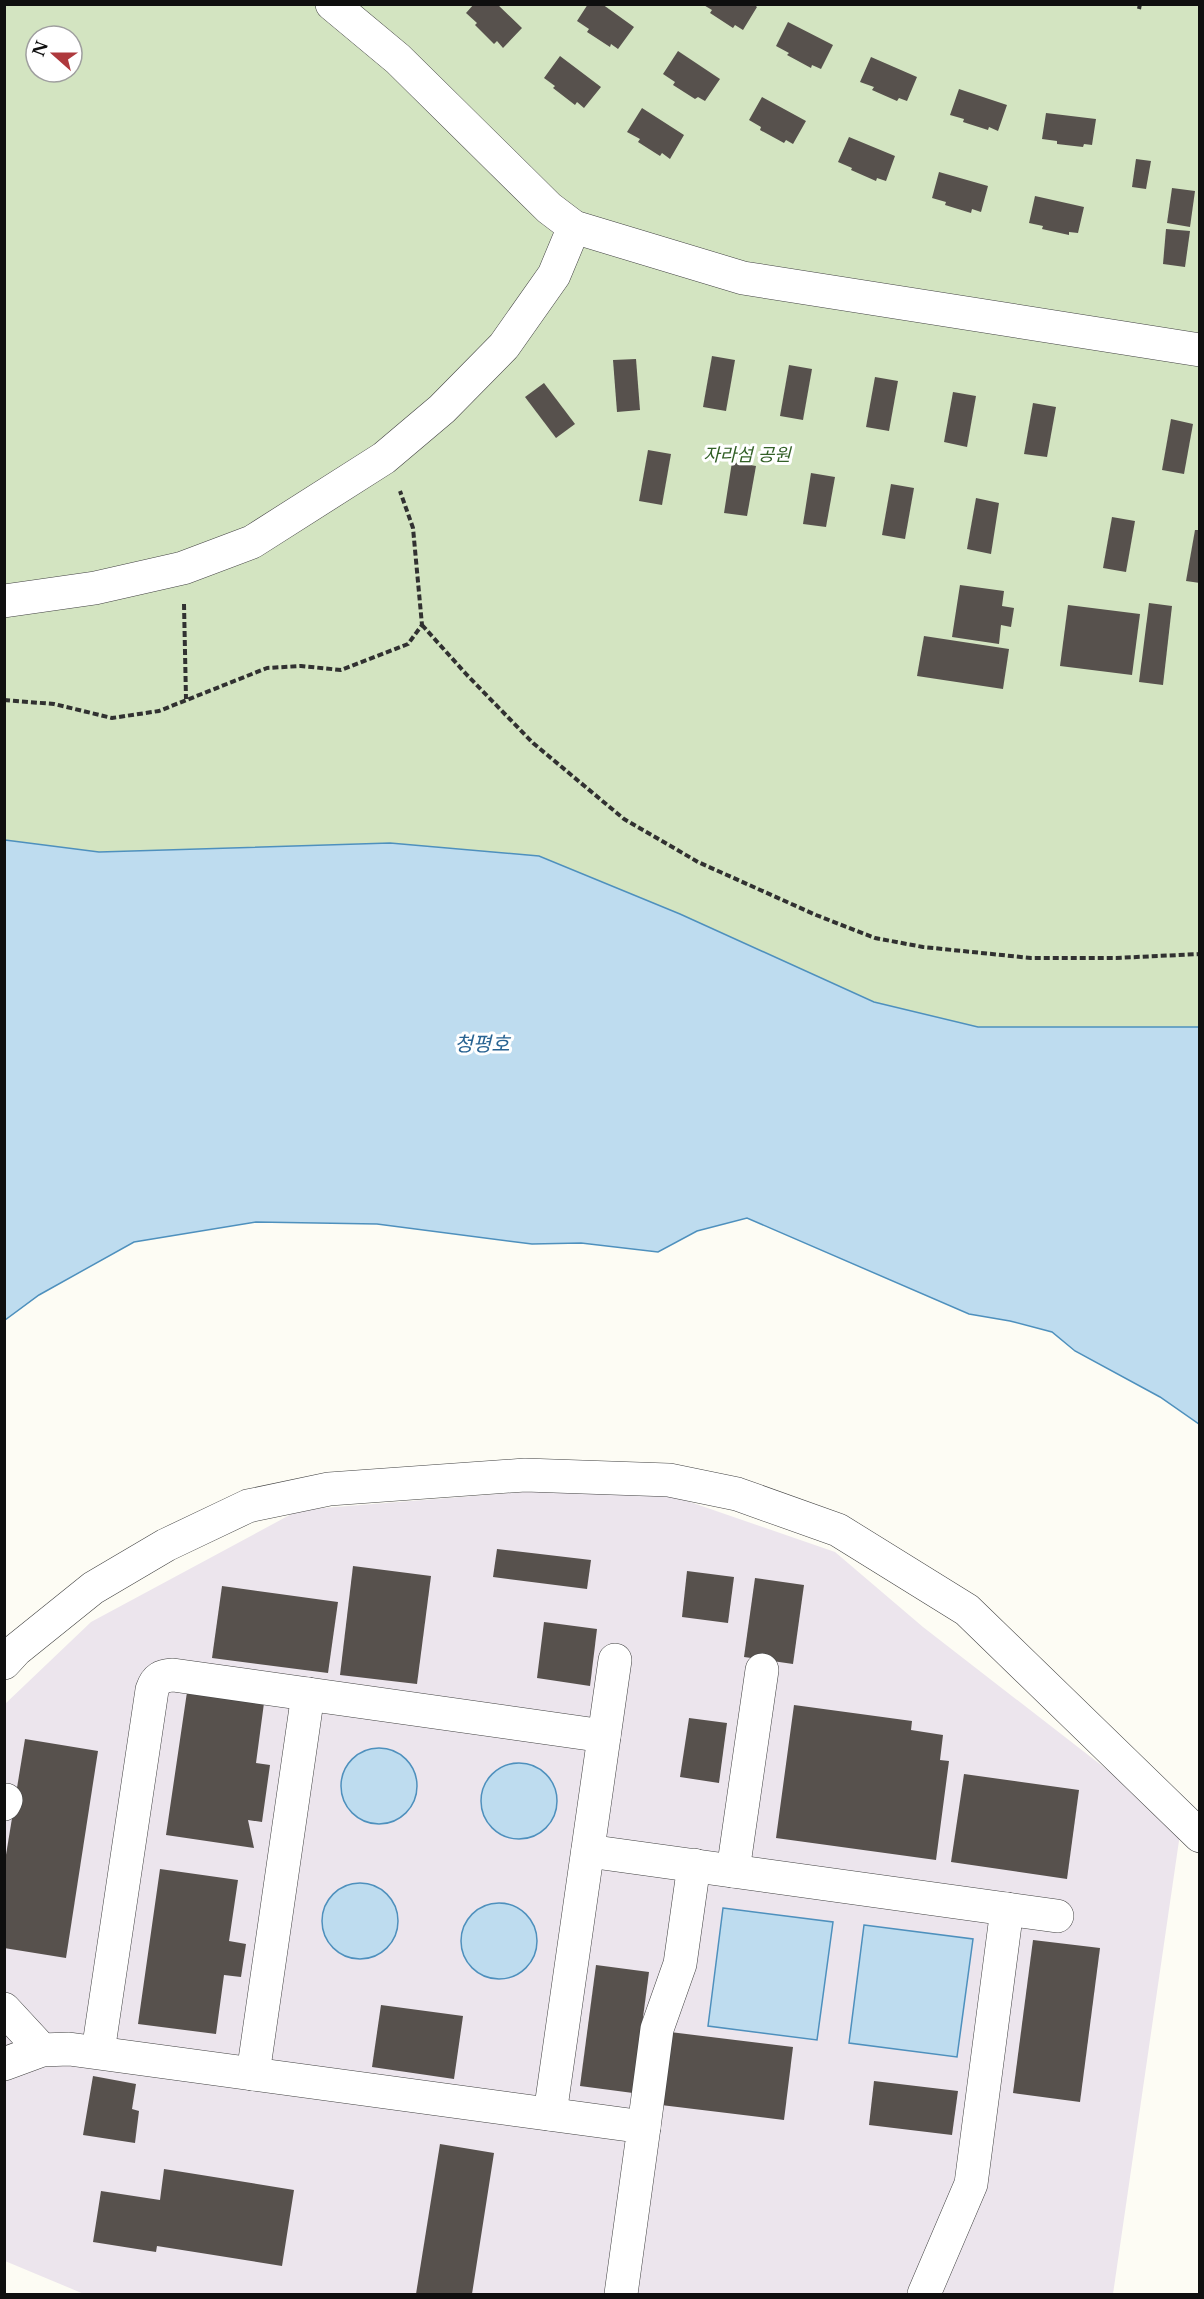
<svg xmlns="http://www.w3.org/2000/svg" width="1204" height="2299" viewBox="0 0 1204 2299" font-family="'Libre Baskerville','Noto Sans KR',serif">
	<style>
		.industrial { fill: #ece5ed }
		.green { fill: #d3e4c1; fill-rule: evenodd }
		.water { fill: #bedcef; stroke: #4e90bd; stroke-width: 1.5 }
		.building { fill: #57514d }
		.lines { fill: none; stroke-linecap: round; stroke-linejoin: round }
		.minor-casing { stroke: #424242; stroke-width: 34 }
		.path { stroke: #313131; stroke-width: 4; stroke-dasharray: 6 3; stroke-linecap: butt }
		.minor { stroke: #fff; stroke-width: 33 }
		.labels { text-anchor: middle; stroke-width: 6; stroke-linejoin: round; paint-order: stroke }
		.park-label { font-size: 18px; font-style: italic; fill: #336027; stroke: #fff }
		.water-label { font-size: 20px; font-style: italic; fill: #286392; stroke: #fff }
	</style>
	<rect width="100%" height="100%" fill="#fdfcf4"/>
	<!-- industrial -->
	<polygon class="industrial" points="635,1483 835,1552 923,1627 1181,1827 1113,2294 84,2294 5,2261 5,1704 91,1622 299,1510"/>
	<!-- green -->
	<path class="green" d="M 5,5 L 1199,5 L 1199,1027 L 978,1027 L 874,1002 L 680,914 L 539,856 L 390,843 L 99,852 L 5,840 ZM 36,36 L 72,36 L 72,72 L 36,72 Z"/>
	<!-- water -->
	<g class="water">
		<polygon points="5,840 99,852 390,843 539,856 680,914 874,1002 978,1027 1199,1027 1199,1424 1160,1397 1075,1351 1052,1332 1010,1321 969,1314 747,1218 697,1231 658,1252 581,1243 532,1244 377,1224 256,1222 134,1242 39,1295 5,1320"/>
		<circle cx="379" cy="1786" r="38"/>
		<circle cx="519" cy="1801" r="38"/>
		<circle cx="360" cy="1921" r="38"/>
		<circle cx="499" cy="1941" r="38"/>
		<polygon points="723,1908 833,1922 817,2040 708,2026"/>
		<polygon points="864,1925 973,1939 957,2057 849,2043"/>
	</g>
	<!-- building -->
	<g class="building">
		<polygon points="474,4 497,4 522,28 503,48 497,41 494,44 475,25 477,23 466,13"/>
		<polygon points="588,4 602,4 634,27 618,49 611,44 610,47 587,32 589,29 577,21"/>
		<polygon points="702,4 754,4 757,7 743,30 735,25 733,28 710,13 712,10"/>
		<polygon points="788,22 833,45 821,69 812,65 811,68 787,55 789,53 776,46"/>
		<polygon points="678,51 720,79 705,101 698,97 695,99 673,85 675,82 663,74"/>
		<polygon points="560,56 601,87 584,108 577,102 575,105 553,88 555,86 544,78"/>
		<polygon points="871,57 917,77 907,101 899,98 897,101 872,90 874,87 860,82"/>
		<polygon points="959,89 1007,105 998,131 989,127 988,130 963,122 964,119 950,115"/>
		<polygon points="762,97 806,121 793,144 786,140 784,143 760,130 761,127 749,120"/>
		<polygon points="642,108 684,135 670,159 662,153 660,156 638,142 640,139 627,132"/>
		<polygon points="1046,113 1096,119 1092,145 1084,144 1083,147 1057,144 1057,141 1042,139"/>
		<polygon points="849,137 895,156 886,181 877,178 876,181 851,170 852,168 838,162"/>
		<polygon points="1136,159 1151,161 1146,189 1132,187"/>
		<polygon points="939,172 988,186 981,212 972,209 971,213 945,205 946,202 932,198"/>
		<polygon points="1172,188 1195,191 1190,227 1167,223"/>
		<polygon points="1035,196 1084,207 1078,233 1069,232 1069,235 1042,229 1043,226 1029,223"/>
		<polygon points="1166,229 1190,231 1185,267 1163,264"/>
		<polygon points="712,356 735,360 726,411 703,407"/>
		<polygon points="636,359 640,410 617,412 613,360"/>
		<polygon points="789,365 812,369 803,420 780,416"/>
		<polygon points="875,377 898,381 889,431 866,427"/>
		<polygon points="544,383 575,424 556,438 525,397"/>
		<polygon points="953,392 976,396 967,447 944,442"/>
		<polygon points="1033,403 1056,407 1047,457 1024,454"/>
		<polygon points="1171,419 1193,424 1184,474 1162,470"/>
		<polygon points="648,450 671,454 662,505 639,501"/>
		<polygon points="732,462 756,466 747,516 724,513"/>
		<polygon points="811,473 835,477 826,527 803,524"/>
		<polygon points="891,484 914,488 905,539 882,535"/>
		<polygon points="976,498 999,503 991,554 967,549"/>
		<polygon points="1112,517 1135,521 1126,572 1103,568"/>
		<polygon points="1195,530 1200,530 1200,583 1186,581"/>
		<polygon points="960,585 1004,591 1002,606 1014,608 1011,627 1001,625 999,644 952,637"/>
		<polygon points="1149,603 1172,606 1163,685 1139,682"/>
		<polygon points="1068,605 1140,614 1132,675 1060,666"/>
		<polygon points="924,636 1009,649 1003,689 917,676"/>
		<polygon points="497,1549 591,1560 587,1589 493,1577"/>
		<polygon points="353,1566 431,1576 417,1684 340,1675"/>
		<polygon points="687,1571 734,1577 728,1623 682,1617"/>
		<polygon points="755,1578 804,1585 793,1664 744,1657"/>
		<polygon points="222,1586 338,1602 328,1673 212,1658"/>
		<polygon points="544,1622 597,1629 590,1686 537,1678"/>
		<polygon points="187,1692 264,1703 256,1763 270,1765 262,1822 248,1820 254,1848 166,1835"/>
		<polygon points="794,1705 912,1721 911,1730 943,1735 940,1760 949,1761 936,1860 776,1838"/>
		<polygon points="689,1718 727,1723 719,1783 680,1777"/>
		<polygon points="25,1739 98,1751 66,1958 4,1948 4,1867"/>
		<polygon points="964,1774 1079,1790 1067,1879 951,1862"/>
		<polygon points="160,1869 238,1880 229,1941 246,1944 241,1977 224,1975 216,2034 138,2024"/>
		<polygon points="1033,1940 1100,1948 1080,2102 1013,2093"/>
		<polygon points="596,1965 649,1972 633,2093 580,2086"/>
		<polygon points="381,2005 463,2016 454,2079 372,2067"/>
		<polygon points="670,2032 793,2047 784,2120 661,2105"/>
		<polygon points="93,2076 136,2084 132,2109 139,2111 135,2143 83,2135"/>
		<polygon points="874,2081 958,2091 952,2135 869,2125"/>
		<polygon points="440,2144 494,2153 472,2294 416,2294"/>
		<polygon points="164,2169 294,2190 282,2266 157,2246 156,2252 93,2242 101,2191 160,2200"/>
	</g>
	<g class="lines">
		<defs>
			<g id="minor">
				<polyline points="332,4 398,59 549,208 574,227 743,278 1200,350"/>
				<polyline points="4,601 95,588 183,568 252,542 384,458 442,409 504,346 554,275 574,227"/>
				<polyline points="4,1663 16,1650 93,1588 166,1545 248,1506 329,1489 525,1475 669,1480 737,1494 838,1530 967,1610 1200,1836"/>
				<polyline points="4,1804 6,1800"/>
				<polyline points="588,1851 1057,1916"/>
				<polyline points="733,1871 762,1670"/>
				<polyline points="4,2009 42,2050"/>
				<path d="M 98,2052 L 152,1690 C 156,1678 161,1676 173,1675 L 604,1736"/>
				<polyline points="4,2064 42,2050 69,2049 644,2127 621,2294"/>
				<polyline points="253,2074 308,1694"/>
				<polyline points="550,2114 615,1660"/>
				<polyline points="644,2127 657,2029 680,1964 694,1865"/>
				<polyline points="924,2294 971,2184 1007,1909"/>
			</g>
		</defs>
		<!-- minor casing -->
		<use href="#minor" class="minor-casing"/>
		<!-- path -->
		<g class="path">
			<polyline points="1139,9 1140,4"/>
			<polyline points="184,604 186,699"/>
			<polyline points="422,625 467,675 533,743 624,819 698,862 816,915 875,938 923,947 1031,958 1116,958 1200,954"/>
			<polyline points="4,700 54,704 112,718 159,711 267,668 301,666 341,670 408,644 422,625 413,528 400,491"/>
		</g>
		<!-- minor -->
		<use href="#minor" class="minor"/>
	</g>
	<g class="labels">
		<!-- park labels -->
		<g class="park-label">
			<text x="747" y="461">자라섬 공원</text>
		</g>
		<!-- water labels -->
		<g class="water-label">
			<text x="482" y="1051">청평호</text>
		</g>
	</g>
	<!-- border -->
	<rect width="1204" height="2299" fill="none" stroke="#0f0f0f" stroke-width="12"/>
	<!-- north arrow -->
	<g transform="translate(54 54) rotate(291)"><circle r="28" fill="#ffffff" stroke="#9f9f9f" stroke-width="1.5"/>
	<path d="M0-4.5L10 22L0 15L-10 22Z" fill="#ae393d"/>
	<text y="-9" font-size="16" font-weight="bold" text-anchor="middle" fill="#0f0f0f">N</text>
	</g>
</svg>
